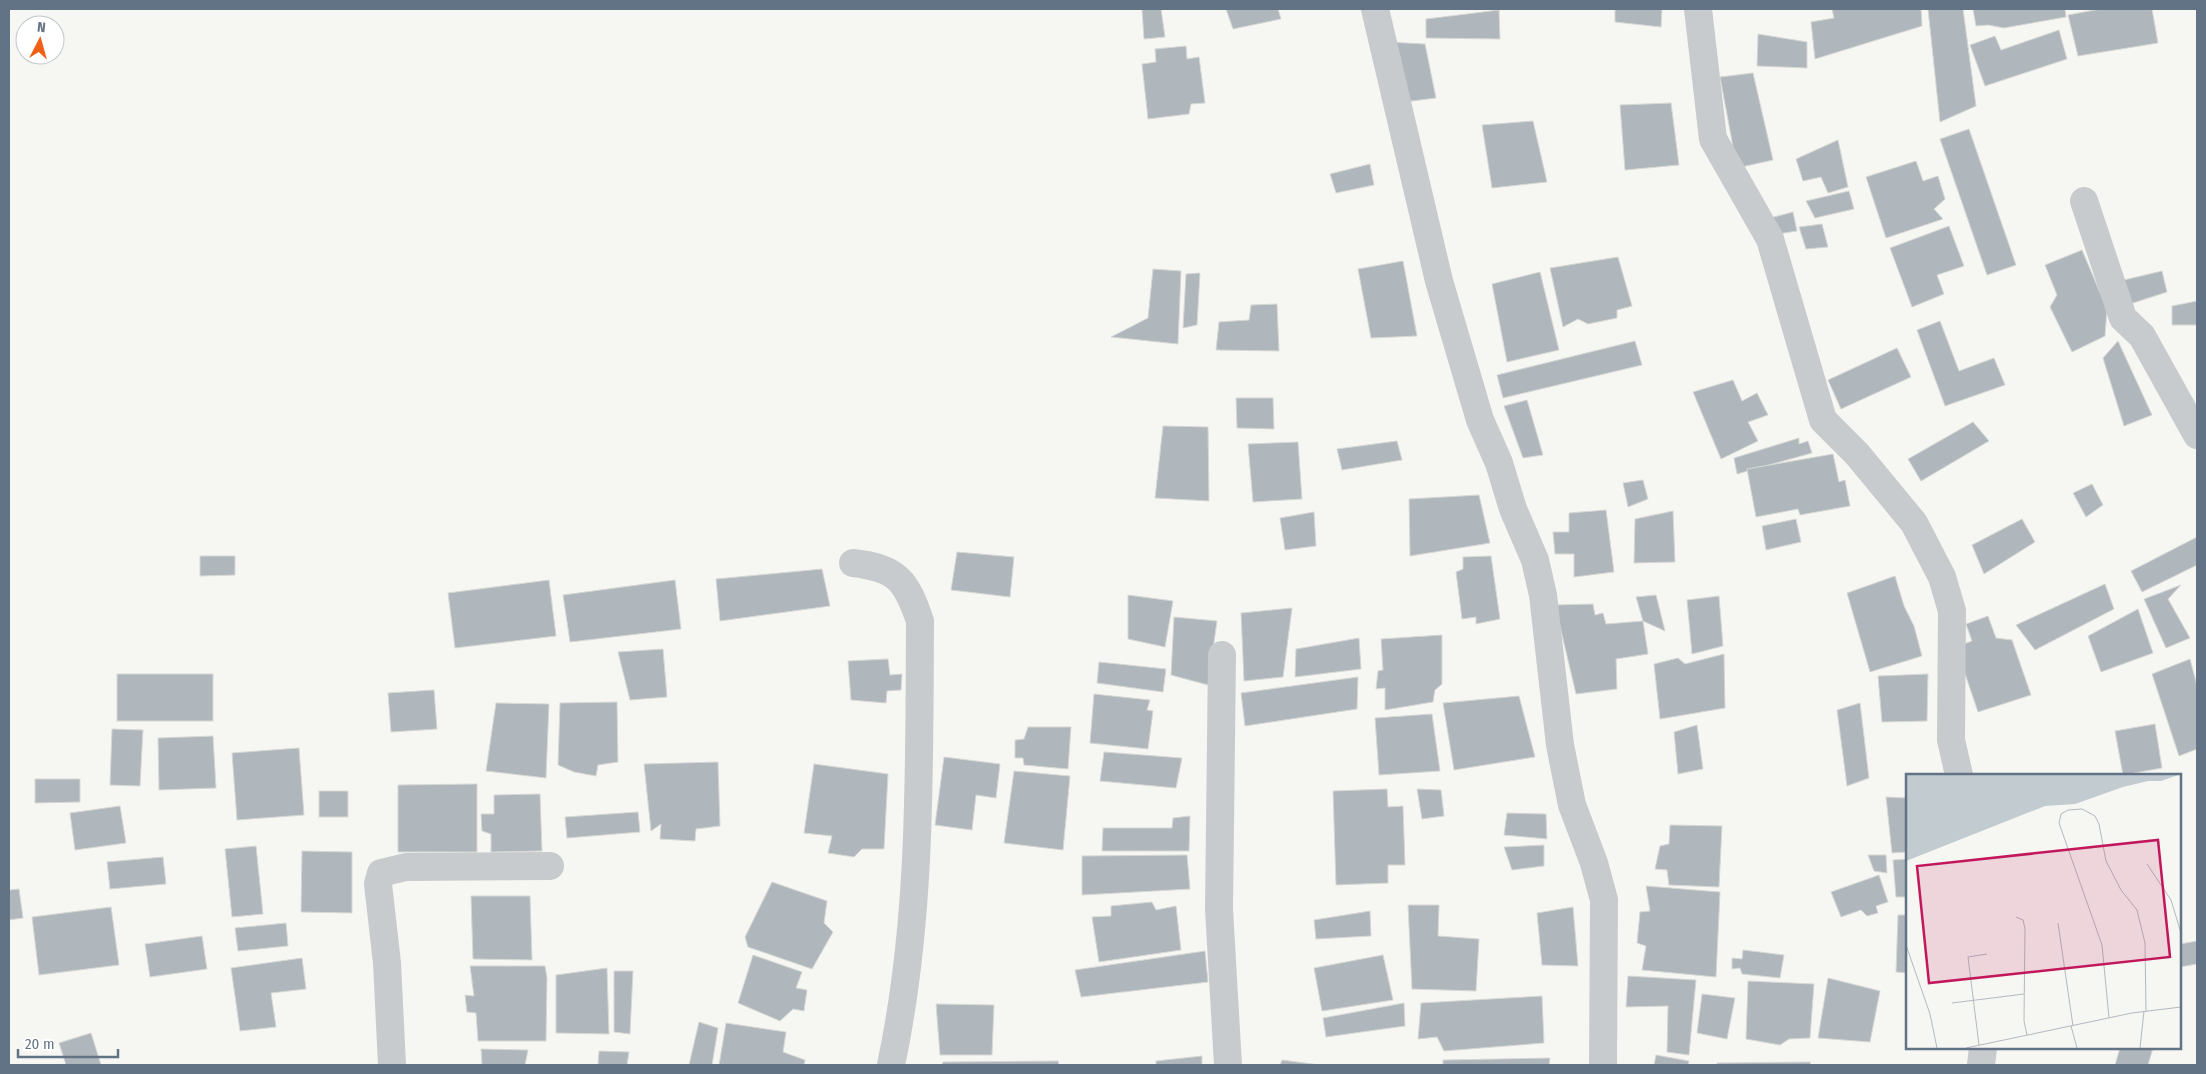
<svg xmlns="http://www.w3.org/2000/svg" width="2206" height="1074" viewBox="0 0 2206 1074" font-family="'Fira Sans Condensed',sans-serif">
	<style>
		.building { fill: #afb7bd; stroke: #d7d8d5 }
		.lines { fill: none; stroke-linecap: round; stroke-linejoin: round }
		.minor { stroke: #c8cbce; stroke-width: 28 }
		.inset-road { fill: none; stroke: #b2bac0; stroke-width: 1 }
		.view { fill: #c2185b; fill-opacity: 0.15; stroke: #c2185b; stroke-width: 2.5 }
		.inset-edge { fill: none; stroke: #627386; stroke-width: 2.5 }
	</style>
	<rect width="100%" height="100%" fill="#f6f6f2"/>
	<!-- building -->
	<g class="building">
		<polygon points="1142,9 1161,9 1165,37 1144,39"/>
		<polygon points="1226,9 1278,9 1281,19 1233,29"/>
		<polygon points="1615,9 1662,9 1661,27 1615,22"/>
		<polygon points="1832,9 1921,9 1922,26 1815,59 1811,22 1834,18"/>
		<polygon points="1928,9 1963,9 1976,106 1940,122"/>
		<polygon points="1973,9 2065,9 2066,17 2004,28 1988,25 1976,26"/>
		<polygon points="2100,9 2152,9 2158,43 2078,56 2068,15"/>
		<polygon points="1499,10 1500,39 1426,38 1426,19"/>
		<polygon points="2059,30 2067,59 1985,86 1970,45 1995,36 2001,50"/>
		<polygon points="1758,34 1807,42 1807,68 1757,66"/>
		<polygon points="1388,42 1425,44 1436,98 1404,102"/>
		<polygon points="1186,46 1187,59 1199,57 1205,103 1191,104 1189,114 1148,119 1142,64 1156,62 1155,49"/>
		<polygon points="1753,73 1773,160 1737,168 1720,77"/>
		<polygon points="1671,103 1679,165 1625,170 1620,105"/>
		<polygon points="1533,121 1547,182 1492,188 1482,125"/>
		<polygon points="1969,129 2016,265 1987,275 1940,139"/>
		<polygon points="1838,140 1848,187 1828,193 1821,177 1803,181 1796,159"/>
		<polygon points="1916,161 1923,181 1938,176 1945,199 1934,209 1943,219 1886,238 1866,177"/>
		<polygon points="1370,164 1374,185 1336,193 1330,174"/>
		<polygon points="1849,191 1854,209 1815,218 1806,201"/>
		<polygon points="1793,212 1797,231 1778,234 1770,218"/>
		<polygon points="1822,224 1828,247 1806,249 1799,227"/>
		<polygon points="1949,226 1964,266 1937,275 1944,294 1912,307 1890,248"/>
		<polygon points="2082,250 2107,309 2105,336 2072,352 2050,307 2057,295 2045,265"/>
		<polygon points="1618,257 1632,306 1617,310 1617,318 1588,324 1578,319 1563,327 1550,268"/>
		<polygon points="1403,261 1417,336 1371,338 1358,269"/>
		<polygon points="1153,269 1181,271 1178,344 1111,337 1148,318"/>
		<polygon points="2162,271 2167,292 2127,305 2124,280"/>
		<polygon points="1540,272 1559,350 1507,362 1492,284"/>
		<polygon points="1200,273 1197,325 1183,328 1186,274"/>
		<polygon points="2197,301 2197,325 2172,325 2172,306"/>
		<polygon points="1277,304 1279,351 1216,350 1219,322 1249,320 1251,305"/>
		<polygon points="1940,321 1959,371 1994,358 2005,385 1945,406 1917,330"/>
		<polygon points="1635,341 1642,365 1503,398 1497,375"/>
		<polygon points="2118,341 2152,415 2124,426 2103,358"/>
		<polygon points="1897,348 1911,377 1841,409 1828,380"/>
		<polygon points="1733,380 1742,401 1757,393 1768,415 1748,422 1758,441 1721,459 1693,392"/>
		<polygon points="1236,398 1273,398 1274,429 1237,428"/>
		<polygon points="1527,400 1543,455 1523,458 1504,406"/>
		<polygon points="1973,422 1989,441 1921,481 1908,459"/>
		<polygon points="1163,426 1208,427 1209,501 1155,498"/>
		<polygon points="1799,438 1799,444 1808,441 1812,453 1737,474 1734,458"/>
		<polygon points="1397,441 1402,460 1342,470 1337,449"/>
		<polygon points="1298,442 1302,499 1253,502 1248,444"/>
		<polygon points="1833,454 1839,482 1845,480 1850,506 1800,515 1798,509 1756,517 1747,469"/>
		<polygon points="1643,480 1648,499 1628,507 1623,483"/>
		<polygon points="2092,484 2103,505 2086,517 2073,493"/>
		<polygon points="1479,495 1490,543 1410,556 1409,499"/>
		<polygon points="1606,510 1614,572 1574,577 1574,554 1555,554 1553,532 1569,532 1569,513"/>
		<polygon points="1673,511 1675,562 1634,563 1635,519"/>
		<polygon points="1314,512 1316,546 1285,550 1280,518"/>
		<polygon points="1796,519 1801,542 1766,550 1762,526"/>
		<polygon points="2022,519 2035,542 1984,574 1972,545"/>
		<polygon points="2197,537 2197,565 2142,592 2131,571"/>
		<polygon points="957,552 1014,557 1010,597 951,590"/>
		<polygon points="200,556 235,556 235,575 200,576"/>
		<polygon points="1491,556 1500,619 1476,624 1476,617 1462,619 1456,572 1463,569 1463,557"/>
		<polygon points="822,569 830,606 720,621 716,579"/>
		<polygon points="1895,576 1904,606 1914,626 1922,656 1870,672 1847,593"/>
		<polygon points="549,580 556,636 455,648 448,593"/>
		<polygon points="675,580 681,629 570,642 563,595"/>
		<polygon points="2105,584 2114,609 2035,650 2016,625"/>
		<polygon points="2181,585 2168,599 2190,638 2166,648 2144,599"/>
		<polygon points="1128,595 1173,601 1165,647 1128,639"/>
		<polygon points="1656,595 1665,631 1643,621 1636,597"/>
		<polygon points="1719,596 1723,646 1692,654 1687,600"/>
		<polygon points="1593,604 1595,615 1603,613 1606,624 1643,621 1648,654 1616,659 1617,689 1576,694 1555,605"/>
		<polygon points="1292,608 1283,677 1244,681 1241,613"/>
		<polygon points="2138,609 2153,653 2101,672 2088,636"/>
		<polygon points="1988,616 1996,638 2012,640 2031,695 1978,712 1956,647 1972,641 1966,624"/>
		<polygon points="1174,617 1217,621 1208,685 1171,675"/>
		<polygon points="1442,635 1442,684 1435,690 1433,702 1385,710 1385,688 1376,689 1378,671 1383,670 1381,639"/>
		<polygon points="1359,638 1361,669 1295,677 1296,649"/>
		<polygon points="663,649 667,697 630,700 618,652"/>
		<polygon points="1724,654 1725,708 1660,719 1654,664 1678,658 1685,664"/>
		<polygon points="888,659 890,675 902,674 901,690 887,691 886,703 851,700 848,661"/>
		<polygon points="2190,659 2197,686 2197,749 2179,756 2152,674"/>
		<polygon points="1099,662 1166,669 1163,692 1097,683"/>
		<rect x="117" y="674" width="96" height="47"/>
		<polygon points="1928,674 1927,721 1882,722 1878,676"/>
		<polygon points="1358,677 1357,709 1245,726 1241,693"/>
		<polygon points="434,690 437,729 391,732 388,693"/>
		<polygon points="1094,694 1150,700 1147,710 1153,711 1148,749 1090,743"/>
		<polygon points="1519,696 1535,757 1454,770 1443,703"/>
		<polygon points="617,702 618,762 598,765 596,776 574,772 558,765 560,703"/>
		<polygon points="496,703 549,704 546,778 486,771"/>
		<polygon points="1860,703 1869,778 1847,786 1837,710"/>
		<polygon points="1432,714 1440,771 1379,775 1375,718"/>
		<polygon points="2155,724 2162,768 2123,775 2115,731"/>
		<polygon points="1697,725 1703,769 1678,774 1674,732"/>
		<polygon points="1028,727 1071,727 1068,769 1024,765 1023,758 1015,758 1015,740 1024,739"/>
		<polygon points="112,729 143,730 140,786 110,785"/>
		<polygon points="213,736 216,788 159,790 158,738"/>
		<polygon points="299,748 304,815 237,820 232,753"/>
		<polygon points="1104,752 1182,758 1176,788 1100,781"/>
		<polygon points="944,757 1000,764 996,798 976,795 972,830 935,825"/>
		<polygon points="718,762 720,826 696,829 695,841 660,839 661,824 651,831 644,764"/>
		<polygon points="814,764 888,774 884,849 862,849 854,857 828,853 832,836 804,833"/>
		<polygon points="1014,771 1070,776 1063,850 1004,843"/>
		<polygon points="35,779 80,779 80,802 35,803"/>
		<polygon points="477,784 477,852 398,852 398,785"/>
		<polygon points="1387,789 1388,807 1403,806 1405,865 1388,865 1388,883 1336,885 1333,791"/>
		<polygon points="1417,789 1441,790 1444,816 1422,819"/>
		<rect x="319" y="791" width="29" height="26"/>
		<polygon points="540,794 542,851 491,852 491,834 482,831 481,814 494,814 494,795"/>
		<polygon points="1886,797 1907,798 1907,852 1892,853"/>
		<polygon points="120,806 126,843 75,850 70,813"/>
		<polygon points="638,812 640,832 567,838 565,817"/>
		<polygon points="1507,813 1546,814 1547,839 1504,835"/>
		<polygon points="1190,816 1189,851 1102,851 1103,828 1172,828 1173,818"/>
		<polygon points="1670,825 1722,826 1719,887 1669,885 1667,870 1655,869 1660,846 1669,844"/>
		<polygon points="1544,845 1544,866 1512,870 1504,847"/>
		<polygon points="256,846 263,914 232,917 225,849"/>
		<polygon points="302,851 352,852 352,913 301,912"/>
		<polygon points="1187,855 1190,889 1082,895 1082,856"/>
		<polygon points="1868,855 1886,855 1887,873 1874,871"/>
		<polygon points="163,857 166,884 110,889 107,862"/>
		<polygon points="1907,859 1907,897 1896,897 1893,860"/>
		<polygon points="1879,875 1888,902 1876,906 1878,913 1867,916 1861,910 1841,917 1831,892"/>
		<polygon points="772,882 827,901 824,923 833,932 812,969 748,947 745,937"/>
		<polygon points="1646,886 1720,892 1716,977 1642,970 1646,946 1637,943 1640,912 1650,911"/>
		<polygon points="19,889 23,918 9,920 9,890"/>
		<polygon points="471,896 530,896 532,960 473,959"/>
		<polygon points="1152,902 1156,910 1176,906 1181,950 1099,962 1092,917 1111,916 1111,906"/>
		<polygon points="1408,905 1439,905 1438,936 1479,939 1476,991 1412,989"/>
		<polygon points="111,907 119,965 39,975 32,917"/>
		<polygon points="1573,907 1578,966 1542,965 1537,913"/>
		<polygon points="1370,911 1371,936 1316,939 1314,920"/>
		<polygon points="1898,915 1907,915 1907,973 1896,972"/>
		<polygon points="286,923 288,946 238,951 235,928"/>
		<polygon points="202,936 207,969 150,977 145,944"/>
		<polygon points="2197,941 2197,964 2180,967 2180,944"/>
		<polygon points="1743,950 1784,955 1780,978 1742,974 1740,968 1732,969 1732,958 1742,959"/>
		<polygon points="1205,951 1208,982 1081,997 1075,970"/>
		<polygon points="753,955 802,972 796,988 807,990 804,1011 793,1009 780,1021 738,1003"/>
		<polygon points="1383,955 1393,1000 1322,1011 1314,968"/>
		<polygon points="302,958 306,989 271,993 276,1027 240,1031 231,968"/>
		<polygon points="470,966 545,966 547,978 546,1041 478,1041 476,1013 467,1012 465,995 474,996"/>
		<polygon points="607,968 609,1034 556,1033 556,975"/>
		<polygon points="614,971 633,971 630,1034 614,1032"/>
		<polygon points="1628,976 1696,980 1689,1055 1667,1052 1668,1006 1626,1007"/>
		<polygon points="1828,978 1880,991 1870,1042 1818,1038"/>
		<polygon points="1748,981 1814,984 1810,1038 1789,1039 1780,1045 1746,1039"/>
		<polygon points="1702,994 1735,998 1727,1039 1697,1033"/>
		<polygon points="1542,996 1544,1043 1444,1051 1437,1037 1418,1039 1421,1003"/>
		<polygon points="1404,1003 1405,1026 1326,1037 1323,1018"/>
		<polygon points="936,1004 994,1005 992,1055 940,1055"/>
		<polygon points="699,1022 718,1028 712,1065 689,1065"/>
		<polygon points="726,1023 786,1032 783,1052 805,1060 804,1065 719,1065"/>
		<polygon points="91,1033 101,1065 66,1065 59,1043"/>
		<polygon points="2120,1048 2153,1048 2148,1065 2115,1065"/>
		<polygon points="481,1049 528,1050 525,1065 482,1065"/>
		<polygon points="599,1051 629,1052 627,1065 598,1065"/>
		<polygon points="1656,1055 1689,1061 1688,1065 1654,1065"/>
		<polygon points="1202,1056 1202,1065 1156,1065 1156,1061"/>
		<polygon points="1550,1058 1549,1065 1443,1065 1443,1060"/>
		<polygon points="1282,1060 1320,1065 1280,1065"/>
		<polygon points="1058,1061 1059,1065 942,1065 943,1062"/>
		<polygon points="1810,1062 1811,1065 1717,1065 1717,1063"/>
	</g>
	<g class="lines">
		<!-- minor -->
		<g class="minor">
			<polyline points="1375,9 1439,281 1480,420 1499,463 1513,509 1535,560 1543,595 1560,745 1572,805 1594,863 1604,900 1603,1065"/>
			<polyline points="1698,9 1713,139 1770,239 1823,420 1857,454 1914,523 1942,577 1952,611 1951,740 1959,775"/>
			<polyline points="2084,201 2123,318 2142,336 2197,435"/>
			<path d="M 853,563 C 897,568 906,580 920,621 C 919,769 922,919 891,1065"/>
			<polyline points="1222,655 1219,909 1228,1065"/>
			<polyline points="392,1065 387,963 378,884 381,873 406,867 550,866"/>
			<polyline points="1981,1065 1983,1048"/>
		</g>
	</g>
	<!-- overview -->
	<g transform="translate(1906 774)">
		<rect width="275" height="275" fill="#f6f6f2"/>
		<path d="M 0,1 L 272,1 L 255,7 L 242,7 L 217,13 L 169,30 L 139,32 L 0,87 Z" fill="#c1cbd0"/>
		<path class="inset-road" d="M 241,90 L 265,126 L 275,159M 110,143 L 117,146 L 119,155 L 118,247 L 121,261M 152,149 L 167,252M 0,171 L 24,240 L 31,274M 46,229 L 118,220M 203,244 L 196,171 L 153,49 L 155,40 L 162,36 L 176,35 L 189,42 L 193,50 L 200,87 L 215,116 L 231,136 L 239,169 L 240,237M 165,252 L 171,274M 73,271 L 62,183 L 81,180M 60,274 L 226,239 L 275,233M 234,274 L 238,237"/>
		<path class="view" d="M 252,66 L 264,183 L 23,209 L 11,92 Z"/>
		<rect width="275" height="275" class="inset-edge"/>
	</g>
	<!-- border -->
	<rect width="2206" height="1074" fill="none" stroke="#627386" stroke-width="20"/>
	<!-- north arrow -->
	<g transform="translate(40 40) rotate(6)"><circle r="24" fill="#ffffff" stroke="#c0c7cf"/>
	<path d="M0-4L9 19L0 12L-9 19Z" fill="#f25f16"/>
	<text y="-8" font-size="14" font-weight="bold" text-anchor="middle" fill="#627386">N</text>
	</g>
	<!-- scale -->
	<path d="M18 1049v8h100v-8" fill="none" stroke="#627386" stroke-width="2.5"/>
	<text x="25" y="1049" font-size="15" fill="#627386" stroke="#ffffff" stroke-width="4" paint-order="stroke">20 m</text>
</svg>
